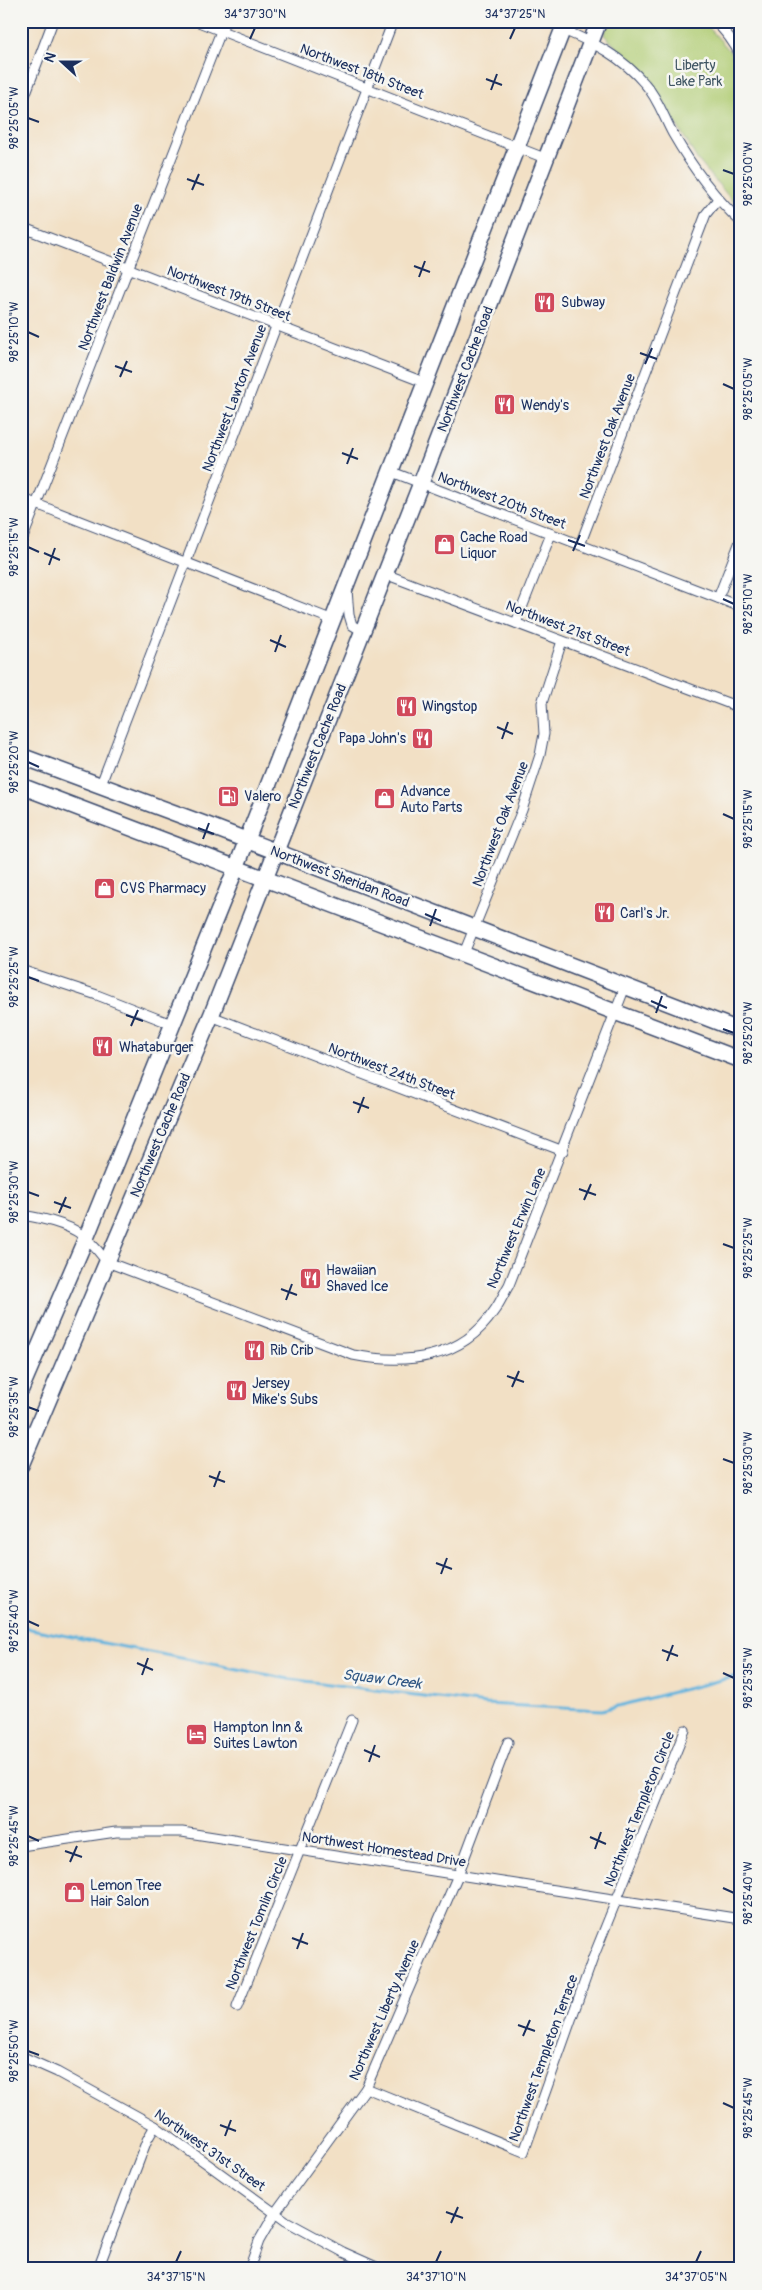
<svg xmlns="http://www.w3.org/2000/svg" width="762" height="2290" viewBox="0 0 762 2290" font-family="Pangolin,sans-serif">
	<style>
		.green { fill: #b0cc73; stroke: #667e68 }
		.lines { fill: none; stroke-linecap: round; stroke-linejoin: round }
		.stream { stroke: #62b4de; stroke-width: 3 }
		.street-casing { stroke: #3b4a6d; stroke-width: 11 }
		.primary-casing { stroke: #3b4a6d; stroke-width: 18 }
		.street { stroke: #fff; stroke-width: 9 }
		.primary { stroke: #fff; stroke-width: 15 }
		.ticks { fill: none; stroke: #1b2f5e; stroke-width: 2 }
		.labels { text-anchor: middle; stroke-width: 5; stroke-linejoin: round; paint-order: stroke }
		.park-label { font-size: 14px; fill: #405663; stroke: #f6f6f2 }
		.street-label { font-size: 14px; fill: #1b2f5e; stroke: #f6f6f2 }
		.poi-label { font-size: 14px; fill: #1b2f5e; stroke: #f6f6f2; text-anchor: start }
		.water-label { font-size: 15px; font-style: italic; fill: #305784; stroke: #f6f6f2 }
		.neatline { fill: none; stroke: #1b2f5e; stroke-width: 2 }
		.ticks-label { font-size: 12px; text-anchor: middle; fill: #1b2f5e }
	</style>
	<rect width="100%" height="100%" fill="#f6f6f2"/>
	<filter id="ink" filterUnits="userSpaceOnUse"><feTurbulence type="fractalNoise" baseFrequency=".02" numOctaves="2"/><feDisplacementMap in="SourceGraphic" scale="10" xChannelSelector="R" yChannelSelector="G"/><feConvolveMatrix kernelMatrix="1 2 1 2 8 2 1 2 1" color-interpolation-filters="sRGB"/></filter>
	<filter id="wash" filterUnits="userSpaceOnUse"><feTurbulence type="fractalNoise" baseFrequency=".0096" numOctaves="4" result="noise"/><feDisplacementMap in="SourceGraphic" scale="20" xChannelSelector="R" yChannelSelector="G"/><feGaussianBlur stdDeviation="1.12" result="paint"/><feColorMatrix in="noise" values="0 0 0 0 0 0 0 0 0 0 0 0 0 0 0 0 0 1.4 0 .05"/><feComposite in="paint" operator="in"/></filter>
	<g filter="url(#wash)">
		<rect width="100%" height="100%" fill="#f2e0c5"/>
		<!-- green -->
		<polygon class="green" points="609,21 703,21 729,50 741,75 741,211 697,159 651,80 604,35"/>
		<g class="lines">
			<!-- stream -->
			<polyline class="stream" points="21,1625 31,1629 289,1679 486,1704 602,1710 741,1675"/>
		</g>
	</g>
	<g filter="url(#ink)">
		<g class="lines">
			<defs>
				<g id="street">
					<polyline points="196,21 547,159"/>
					<path d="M 714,21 C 726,31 734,42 741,57"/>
					<path d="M 563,30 C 595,43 622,57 645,84 C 658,98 664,118 673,134 C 692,167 714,197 741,222"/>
					<polyline points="21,106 53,21"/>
					<polyline points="21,227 426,383"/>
					<polyline points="392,472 741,607"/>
					<polyline points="21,498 333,620"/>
					<polyline points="21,543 225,21"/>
					<polyline points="580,545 706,214 718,199"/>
					<polyline points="385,574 741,708"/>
					<polyline points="347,590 349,615 352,625 362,631"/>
					<polyline points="718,598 741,539"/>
					<polyline points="516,623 551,534"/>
					<polyline points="101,784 393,21"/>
					<polyline points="464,953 522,810 540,755 544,734 542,703 562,641"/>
					<polyline points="21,970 97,995 174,1025"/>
					<polyline points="211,1016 563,1151"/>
					<path d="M 21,1215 C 42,1218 71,1224 87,1239 C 94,1246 101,1254 107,1262 L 353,1355 C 405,1365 462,1360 494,1311 C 500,1303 504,1293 509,1285 L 625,987"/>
					<polyline points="21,1431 32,1437"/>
					<polyline points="21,1846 116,1832 182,1832 741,1919"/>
					<polyline points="237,2007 352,1720"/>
					<polyline points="21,2056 57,2072 155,2126 286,2221 343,2252 381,2269"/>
					<polyline points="366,2088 524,2152 593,1958 685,1730"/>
					<polyline points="98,2269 147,2140 155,2126"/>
					<polyline points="249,2269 259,2241 275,2213 366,2088 458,1875 508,1742"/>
				</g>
				<g id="primary">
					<polyline points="21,756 207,825 741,1031"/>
					<polyline points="21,786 741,1060"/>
					<polyline points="21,1389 86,1238 236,868 566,21"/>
					<polyline points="21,1465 211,1016 421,483 599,21"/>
				</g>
			</defs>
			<!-- street casing -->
			<use href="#street" class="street-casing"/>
			<!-- primary casing -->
			<use href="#primary" class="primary-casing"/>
			<!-- street -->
			<use href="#street" class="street"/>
			<!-- primary -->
			<use href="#primary" class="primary"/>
		</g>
	</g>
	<!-- ticks -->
	<path class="ticks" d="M 250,39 L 255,28M 510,39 L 515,28M 486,79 L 502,85M 491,90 L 497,74M 28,118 L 39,122M 723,170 L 734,174M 187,179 L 204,185M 192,190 L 199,174M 414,266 L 430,272M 419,277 L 425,261M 28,332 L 39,337M 640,353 L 657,359M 645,364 L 652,348M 115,366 L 132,372M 120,377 L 127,361M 723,384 L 734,389M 342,453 L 358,459M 347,464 L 353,448M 568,540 L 585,546M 28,547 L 39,552M 573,551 L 580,535M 44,553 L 60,560M 49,565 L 55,548M 723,599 L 734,604M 270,640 L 286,647M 275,652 L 281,635M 497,727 L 513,734M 502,739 L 508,722M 28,762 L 39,767M 723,814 L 734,819M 198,828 L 214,834M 203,839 L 209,823M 425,914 L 441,921M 430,926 L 436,909M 28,977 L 39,981M 651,1001 L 667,1008M 656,1013 L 662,996M 126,1015 L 143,1021M 131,1026 L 138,1010M 723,1029 L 734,1033M 353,1102 L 369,1108M 358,1113 L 364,1097M 579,1189 L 596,1195M 28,1192 L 39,1196M 584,1200 L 591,1184M 54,1202 L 71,1208M 59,1213 L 66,1197M 723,1244 L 734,1248M 281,1289 L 297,1295M 286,1300 L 292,1284M 507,1376 L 524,1382M 512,1387 L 519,1371M 28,1407 L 39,1411M 723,1459 L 734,1463M 209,1476 L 225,1482M 214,1487 L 220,1471M 436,1563 L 452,1569M 441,1574 L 447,1558M 28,1621 L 39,1626M 662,1650 L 678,1656M 667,1661 L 673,1645M 137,1663 L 153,1670M 723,1673 L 734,1678M 142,1675 L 148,1658M 364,1750 L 380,1757M 369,1762 L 375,1745M 28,1836 L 39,1841M 590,1837 L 606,1844M 595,1849 L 601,1832M 65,1851 L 82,1857M 70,1862 L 77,1846M 723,1888 L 734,1893M 292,1938 L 308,1944M 297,1949 L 303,1933M 518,2025 L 535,2031M 523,2036 L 530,2020M 28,2051 L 39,2055M 723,2103 L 734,2108M 220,2125 L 236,2131M 225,2136 L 231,2120M 446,2212 L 463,2218M 451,2223 L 458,2207M 176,2262 L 181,2251M 436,2262 L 441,2251M 696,2262 L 701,2251"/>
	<!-- icons -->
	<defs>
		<symbol id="restaurant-square" viewBox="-11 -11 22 22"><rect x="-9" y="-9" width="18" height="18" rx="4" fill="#d1495b" stroke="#f6f6f2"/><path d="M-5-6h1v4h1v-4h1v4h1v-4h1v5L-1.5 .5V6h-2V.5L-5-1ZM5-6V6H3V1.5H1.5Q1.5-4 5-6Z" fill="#fff"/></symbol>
		<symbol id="shop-square" viewBox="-11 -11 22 22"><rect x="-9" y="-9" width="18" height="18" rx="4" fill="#d1495b" stroke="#f6f6f2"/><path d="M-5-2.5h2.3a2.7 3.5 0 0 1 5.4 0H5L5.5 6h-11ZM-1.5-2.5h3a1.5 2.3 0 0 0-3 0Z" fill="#fff"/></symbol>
		<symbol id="fuel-square" viewBox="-11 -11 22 22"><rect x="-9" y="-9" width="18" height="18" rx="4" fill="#d1495b" stroke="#f6f6f2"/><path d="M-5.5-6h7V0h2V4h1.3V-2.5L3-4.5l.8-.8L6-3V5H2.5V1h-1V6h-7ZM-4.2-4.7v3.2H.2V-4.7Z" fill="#fff"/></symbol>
		<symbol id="hotel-square" viewBox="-11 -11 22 22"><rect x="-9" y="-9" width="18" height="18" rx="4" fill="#d1495b" stroke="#f6f6f2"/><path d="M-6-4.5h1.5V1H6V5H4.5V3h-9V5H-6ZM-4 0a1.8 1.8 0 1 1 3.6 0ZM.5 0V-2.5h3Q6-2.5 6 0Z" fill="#fff"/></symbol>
	</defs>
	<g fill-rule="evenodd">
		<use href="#restaurant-square" x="532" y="290" width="25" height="25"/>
		<use href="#restaurant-square" x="492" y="392" width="25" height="25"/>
		<use href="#shop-square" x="432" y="532" width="25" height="25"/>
		<use href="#restaurant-square" x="394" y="694" width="25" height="25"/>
		<use href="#restaurant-square" x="410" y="726" width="25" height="25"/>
		<use href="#fuel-square" x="216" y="784" width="25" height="25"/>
		<use href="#shop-square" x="372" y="786" width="25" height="25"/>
		<use href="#shop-square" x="92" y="876" width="25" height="25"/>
		<use href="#restaurant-square" x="592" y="900" width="25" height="25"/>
		<use href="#restaurant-square" x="90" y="1034" width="25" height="25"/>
		<use href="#restaurant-square" x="298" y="1266" width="25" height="25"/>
		<use href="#restaurant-square" x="242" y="1338" width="25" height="25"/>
		<use href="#restaurant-square" x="224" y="1378" width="25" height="25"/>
		<use href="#hotel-square" x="184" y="1722" width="25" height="25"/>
		<use href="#shop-square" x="62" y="1880" width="25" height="25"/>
	</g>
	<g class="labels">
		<!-- park labels -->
		<g class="park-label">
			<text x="695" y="70">Liberty<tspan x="695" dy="16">Lake Park</tspan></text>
		</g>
		<!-- street labels -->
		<g class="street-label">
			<text transform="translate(362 71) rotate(21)" y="5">Northwest 18th Street</text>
			<text transform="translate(110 277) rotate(-69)" y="5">Northwest Baldwin Avenue</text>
			<text transform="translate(229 293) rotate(21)" y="5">Northwest 19th Street</text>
			<text transform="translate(465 369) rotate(-69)" y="5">Northwest Cache Road</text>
			<text transform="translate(234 398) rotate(-69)" y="5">Northwest Lawton Avenue</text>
			<text transform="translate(607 436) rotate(-69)" y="5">Northwest Oak Avenue</text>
			<text transform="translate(502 500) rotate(21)" y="5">Northwest 20th Street</text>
			<text transform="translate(568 628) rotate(21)" y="5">Northwest 21st Street</text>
			<text transform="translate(317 746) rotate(-68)" y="5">Northwest Cache Road</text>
			<text transform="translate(500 824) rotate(-69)" y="5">Northwest Oak Avenue</text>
			<text transform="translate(340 876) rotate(21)" y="5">Northwest Sheridan Road</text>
			<text transform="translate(392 1071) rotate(21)" y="5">Northwest 24th Street</text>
			<text transform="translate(160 1135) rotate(-67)" y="5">Northwest Cache Road</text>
			<text transform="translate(516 1228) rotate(-67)" y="5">Northwest Erwin Lane</text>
			<text transform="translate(639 1809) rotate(-68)" y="5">Northwest Templeton Circle</text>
			<text transform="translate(384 1849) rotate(9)" y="5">Northwest Homestead Drive</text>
			<text transform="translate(256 1923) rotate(-68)" y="5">Northwest Tomlin Circle</text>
			<text transform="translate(384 2010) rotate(-66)" y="5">Northwest Liberty Avenue</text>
			<text transform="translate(543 2058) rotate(-70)" y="5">Northwest Templeton Terrace</text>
			<text transform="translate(210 2150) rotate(35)" y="5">Northwest 31st Street</text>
		</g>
		<!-- poi labels -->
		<g class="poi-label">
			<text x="561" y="307">Subway</text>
			<text x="521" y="410">Wendy's</text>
			<text x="460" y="542">Cache Road<tspan x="460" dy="16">Liquor</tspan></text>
			<text x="422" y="711">Wingstop</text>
			<text x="406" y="743" text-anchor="end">Papa John's</text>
			<text x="400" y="796">Advance<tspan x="400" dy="16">Auto Parts</tspan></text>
			<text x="244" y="801">Valero</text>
			<text x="120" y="893">CVS Pharmacy</text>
			<text x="620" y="918">Carl's Jr.</text>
			<text x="119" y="1052">Whataburger</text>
			<text x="326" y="1275">Hawaiian<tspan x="326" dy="16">Shaved Ice</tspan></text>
			<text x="270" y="1355">Rib Crib</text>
			<text x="252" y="1388">Jersey<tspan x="252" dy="16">Mike's Subs</tspan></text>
			<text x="213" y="1732">Hampton Inn &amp;<tspan x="213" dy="16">Suites Lawton</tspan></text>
			<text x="90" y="1890">Lemon Tree<tspan x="90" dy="16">Hair Salon</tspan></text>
		</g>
		<!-- water labels -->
		<g class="water-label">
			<text transform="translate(382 1679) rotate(7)" y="5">Squaw Creek</text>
		</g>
	</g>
	<!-- margin -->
	<rect width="762" height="2290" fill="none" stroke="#f6f6f2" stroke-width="55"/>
	<!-- north arrow -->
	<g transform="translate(62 62) rotate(291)" stroke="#f6f6f2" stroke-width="4" paint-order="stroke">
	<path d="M0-4L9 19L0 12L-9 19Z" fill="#1b2f5e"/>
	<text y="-8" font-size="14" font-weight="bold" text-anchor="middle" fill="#1b2f5e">N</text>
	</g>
	<rect x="28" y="28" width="706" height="2234" class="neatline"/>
	<g class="ticks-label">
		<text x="255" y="18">34°37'30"N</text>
		<text x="515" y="18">34°37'25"N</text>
		<text transform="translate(14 118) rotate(-90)" y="4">98°25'05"W</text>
		<text transform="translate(748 174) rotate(-90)" y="4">98°25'00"W</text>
		<text transform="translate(14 332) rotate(-90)" y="4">98°25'10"W</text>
		<text transform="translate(748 389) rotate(-90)" y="4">98°25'05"W</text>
		<text transform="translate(14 547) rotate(-90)" y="4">98°25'15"W</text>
		<text transform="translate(748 604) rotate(-90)" y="4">98°25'10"W</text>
		<text transform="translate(14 762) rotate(-90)" y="4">98°25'20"W</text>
		<text transform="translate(748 819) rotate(-90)" y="4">98°25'15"W</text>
		<text transform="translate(14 977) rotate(-90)" y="4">98°25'25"W</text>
		<text transform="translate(748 1033) rotate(-90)" y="4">98°25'20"W</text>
		<text transform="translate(14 1192) rotate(-90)" y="4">98°25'30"W</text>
		<text transform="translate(748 1248) rotate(-90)" y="4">98°25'25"W</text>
		<text transform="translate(14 1407) rotate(-90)" y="4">98°25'35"W</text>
		<text transform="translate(748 1463) rotate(-90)" y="4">98°25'30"W</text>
		<text transform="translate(14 1621) rotate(-90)" y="4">98°25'40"W</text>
		<text transform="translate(748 1678) rotate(-90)" y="4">98°25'35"W</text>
		<text transform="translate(14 1836) rotate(-90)" y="4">98°25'45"W</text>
		<text transform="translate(748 1893) rotate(-90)" y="4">98°25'40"W</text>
		<text transform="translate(14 2051) rotate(-90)" y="4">98°25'50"W</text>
		<text transform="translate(748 2108) rotate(-90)" y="4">98°25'45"W</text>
		<text x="176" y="2281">34°37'15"N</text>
		<text x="436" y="2281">34°37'10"N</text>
		<text x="696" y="2281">34°37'05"N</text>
	</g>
</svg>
